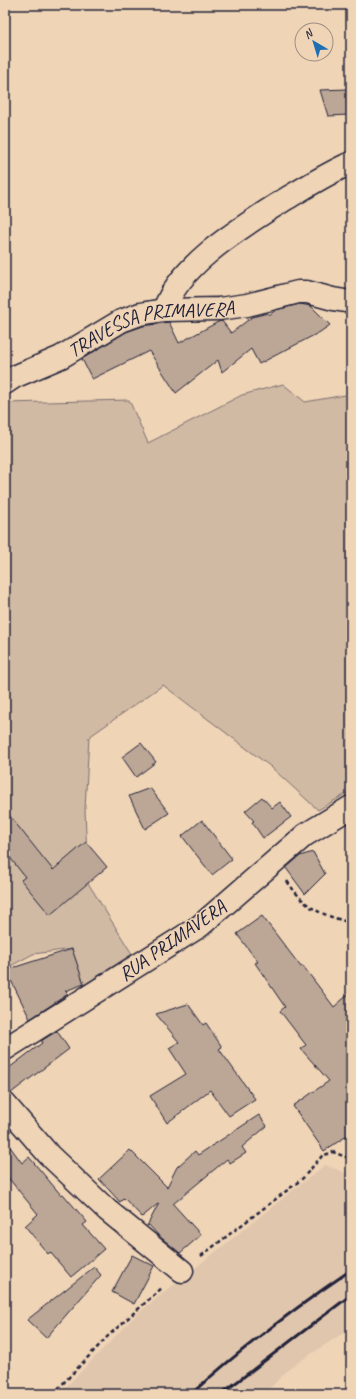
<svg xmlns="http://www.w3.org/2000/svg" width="356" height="1399" viewBox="0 0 356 1399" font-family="Caveat,sans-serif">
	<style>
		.built { fill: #e0c6ad }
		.green { fill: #d1baa4; stroke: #7a6e70 }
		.building { fill: #bca797; stroke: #22223b }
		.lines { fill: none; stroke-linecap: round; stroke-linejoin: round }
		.minor-casing { stroke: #22223b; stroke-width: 25 }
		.path { stroke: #22223b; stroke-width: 2.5; stroke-dasharray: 4 3; stroke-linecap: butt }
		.minor { stroke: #efd4b6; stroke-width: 22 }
		.rail { stroke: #22223b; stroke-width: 3 }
		.labels { text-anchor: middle; stroke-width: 3; stroke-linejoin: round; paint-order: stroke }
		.street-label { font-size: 20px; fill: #22223b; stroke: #efd4b6 }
	</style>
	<rect width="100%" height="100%" fill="#efd4b6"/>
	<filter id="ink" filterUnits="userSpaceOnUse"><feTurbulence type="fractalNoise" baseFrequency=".025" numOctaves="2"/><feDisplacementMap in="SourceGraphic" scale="8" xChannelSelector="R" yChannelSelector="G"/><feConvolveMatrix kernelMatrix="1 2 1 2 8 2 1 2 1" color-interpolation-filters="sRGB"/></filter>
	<g filter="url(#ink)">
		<!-- built -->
		<polygon class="built" points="325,1165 351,1175 351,1328 291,1367 264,1394 59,1394 137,1314"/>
		<!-- green -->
		<polygon class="green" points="283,384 305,402 351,394 351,791 318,810 271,767 163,685 89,737 85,809 88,883 132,954 84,985 72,949 33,954 5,969 5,403 129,400 148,443 242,395"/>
		<!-- building -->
		<g class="building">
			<polygon points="348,89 349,115 328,116 320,90"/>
			<polygon points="300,304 311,306 330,325 320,332 259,364 251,349 222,372 218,360 176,393 149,351 92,379 82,359 126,332 143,326 169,322 179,343 218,322 222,321 231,333 252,317 268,313 269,315 276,310"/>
			<polygon points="141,743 156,762 136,777 122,757"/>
			<polygon points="150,788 169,813 145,829 129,796"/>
			<polygon points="262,797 272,808 280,802 291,817 263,838 252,822 254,821 245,811"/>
			<polygon points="5,810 53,870 86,842 107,867 50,915 21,880 25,877 5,851"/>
			<polygon points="202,820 232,859 212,875 182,836"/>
			<polygon points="313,852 325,874 305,894 286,868 300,856"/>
			<polygon points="262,916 301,967 303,966 334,1007 351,992 351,1133 324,1151 293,1106 329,1081 301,1049 306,1045 280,1011 285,1007 255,963 258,962 237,934"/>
			<polygon points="72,949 84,984 65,991 68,994 30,1019 6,970"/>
			<polygon points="188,1004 203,1025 206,1023 222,1047 219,1049 255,1099 229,1116 210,1090 167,1123 150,1096 186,1074 169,1048 179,1042 156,1014"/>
			<polygon points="57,1031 69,1049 11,1093 5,1092 5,1071 42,1043 41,1041"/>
			<polygon points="259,1115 267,1126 242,1147 246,1153 230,1163 227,1159 173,1204 201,1235 180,1253 158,1235 149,1225 147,1226 159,1203 142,1217 124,1198 120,1202 99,1179 130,1150 167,1187 177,1167 195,1151 198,1155"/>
			<polygon points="5,1140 22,1163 29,1157 61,1195 63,1194 87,1222 83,1225 104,1249 71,1277 50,1252 48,1254 25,1226 38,1214 5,1174"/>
			<polygon points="132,1255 154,1266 134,1304 112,1292"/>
			<polygon points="94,1267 101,1275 46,1338 27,1320"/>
		</g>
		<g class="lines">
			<defs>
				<g id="minor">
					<path d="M 164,310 C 180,263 244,226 284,200 C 306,187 328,173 351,163"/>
					<path id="s1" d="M 5,383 L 14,377 L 61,357 L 121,321 L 140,314 L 164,310 L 219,309 L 247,305 L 298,292 L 307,292 L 333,299 L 351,302"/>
					<polyline points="5,1049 200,926 305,835 351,807"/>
					<polyline points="5,1104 49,1155 107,1210 182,1271"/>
				</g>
			</defs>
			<!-- minor casing -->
			<use href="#minor" class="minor-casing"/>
			<!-- path -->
			<g class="path">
				<path d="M 287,881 C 307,910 318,913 351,923"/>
				<polyline points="201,1256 302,1179 322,1156 333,1152 351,1159"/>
				<polyline points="53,1394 109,1335 163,1287"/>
			</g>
			<!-- minor -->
			<use href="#minor" class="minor"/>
			<!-- rail -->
			<g class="rail">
				<path d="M 191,1394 C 241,1349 295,1308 351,1270"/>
				<polyline points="221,1394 351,1295"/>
			</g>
		</g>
	</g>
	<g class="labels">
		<!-- street labels -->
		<g class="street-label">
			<text dy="7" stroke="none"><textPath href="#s1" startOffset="159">TRAVESSA PRIMAVERA</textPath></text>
			<text transform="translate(172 940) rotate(-35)" y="7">RUA PRIMAVERA</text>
		</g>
	</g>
	<!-- margin -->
	<rect width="356" height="1399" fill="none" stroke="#efd4b6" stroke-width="20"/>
	<rect x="10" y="10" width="336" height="1379" fill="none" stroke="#22223b" stroke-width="1.5" filter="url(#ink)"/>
	<!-- north arrow -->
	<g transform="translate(314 42) rotate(322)"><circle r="19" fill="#efd4b6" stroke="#9d8d85"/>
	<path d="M0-3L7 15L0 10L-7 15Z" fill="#1f6fb2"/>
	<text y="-6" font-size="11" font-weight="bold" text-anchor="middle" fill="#22223b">N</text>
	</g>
</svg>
